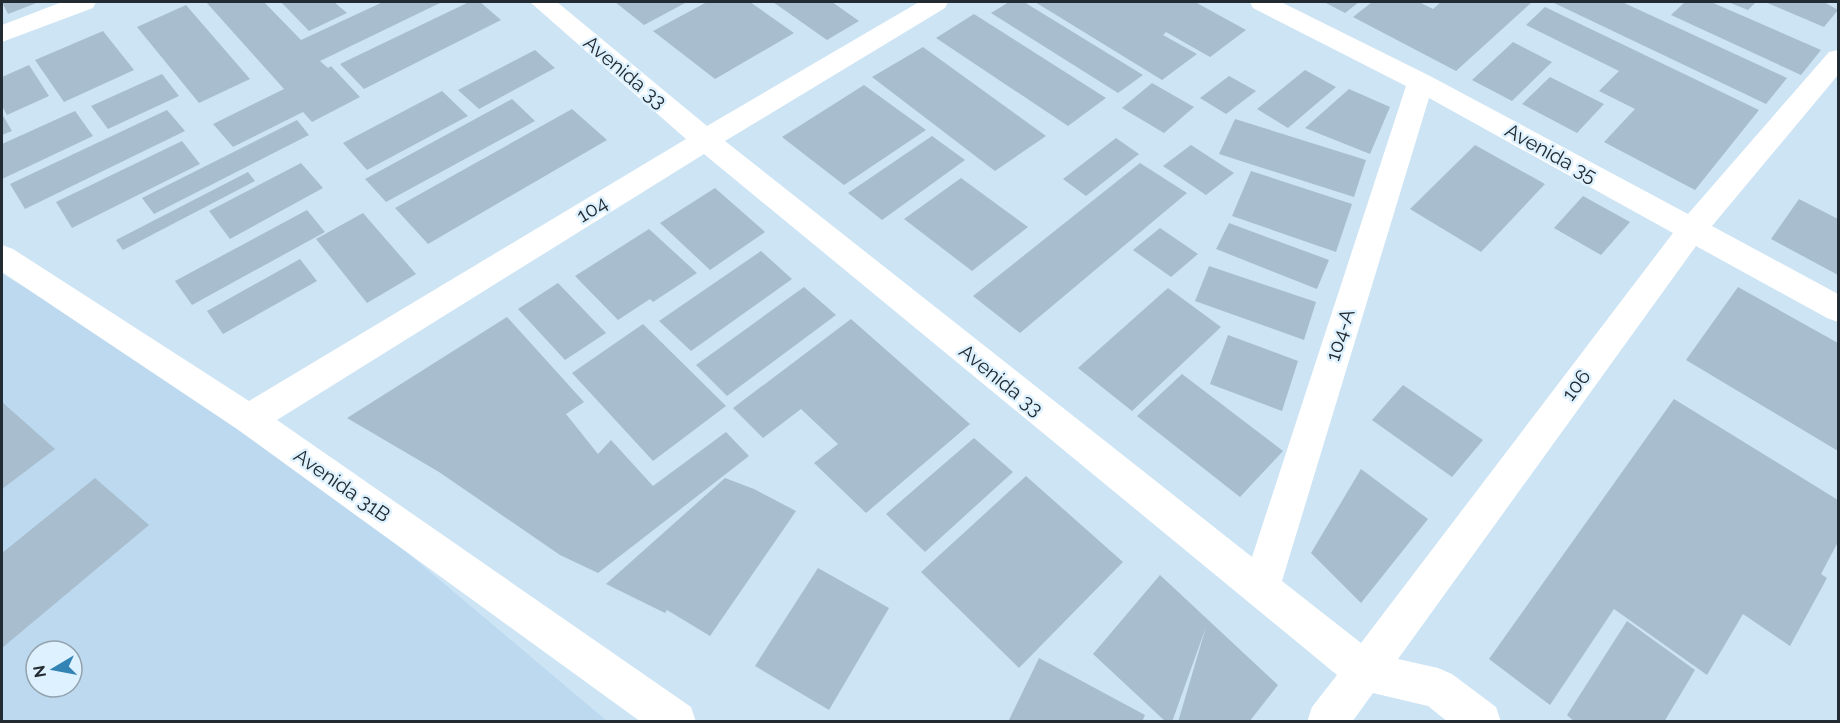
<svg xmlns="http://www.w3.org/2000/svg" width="1840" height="723" viewBox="0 0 1840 723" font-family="Raleway,sans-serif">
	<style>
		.built { fill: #bcd9ef; fill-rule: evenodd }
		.building { fill: #a8becf }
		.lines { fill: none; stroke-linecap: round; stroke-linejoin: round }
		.minor { fill: #fff; fill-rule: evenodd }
		.labels { text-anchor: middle; stroke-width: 5; stroke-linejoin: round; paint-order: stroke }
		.street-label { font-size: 20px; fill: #222b31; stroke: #def1fe }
	</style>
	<rect width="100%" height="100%" fill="#cde4f5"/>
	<!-- built -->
	<path class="built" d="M 2,274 L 249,419 L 607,721 L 2,722 ZM 36,651 L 72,651 L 72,687 L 36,687 Z"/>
	<!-- building -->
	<g class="building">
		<polygon points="2,2 39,2 8,14"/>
		<polygon points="206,2 264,2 301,40 383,2 442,2 320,61 328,68 331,66 360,97 312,122 303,112 233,147 213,124 284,89"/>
		<polygon points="281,2 334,2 347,13 309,31"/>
		<polygon points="469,2 480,2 501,20 364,89 340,64"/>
		<polygon points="615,2 687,2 644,25"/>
		<polygon points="707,2 750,2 794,33 715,79 653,31"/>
		<polygon points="773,2 832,2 859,21 827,40"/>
		<polygon points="1009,2 1024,2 1143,75 1118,93 991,13"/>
		<polygon points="1035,2 1195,2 1246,30 1210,57 1166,32 1163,35 1197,54 1162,80"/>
		<polygon points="1324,2 1359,2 1345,13"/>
		<polygon points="1372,2 1419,2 1433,9 1441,2 1532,2 1456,71 1353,17"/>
		<polygon points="1552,2 1622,2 1787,78 1766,104"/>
		<polygon points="1685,2 1711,2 1821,50 1801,75 1671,15"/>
		<polygon points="1728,2 1756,2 1748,10"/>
		<polygon points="1765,2 1824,2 1838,10 1824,27"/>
		<polygon points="186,5 250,79 199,103 137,27"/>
		<polygon points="1545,7 1759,110 1695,190 1604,142 1635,109 1599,91 1619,71 1526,25"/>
		<polygon points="974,14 1106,98 1068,126 936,38"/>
		<polygon points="103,31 134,70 64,102 35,60"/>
		<polygon points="1513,42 1552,62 1512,101 1472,80"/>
		<polygon points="923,47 1046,136 995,171 872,77"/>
		<polygon points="535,50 555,68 479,109 458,90"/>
		<polygon points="29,65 49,96 7,115 2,106 2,77"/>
		<polygon points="1305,70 1336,87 1288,128 1257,109"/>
		<polygon points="162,74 179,96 108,129 91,106"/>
		<polygon points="1229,76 1256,91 1226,114 1200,98"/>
		<polygon points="1550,77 1604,104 1577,133 1522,104"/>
		<polygon points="1152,83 1194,107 1164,133 1122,108"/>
		<polygon points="864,85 926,130 844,185 782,137"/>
		<polygon points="1349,89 1390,107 1370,154 1305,128"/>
		<polygon points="442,91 468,116 367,170 343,143"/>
		<polygon points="512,99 535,121 386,202 365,179"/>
		<polygon points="572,109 607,140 428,244 395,208"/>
		<polygon points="167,110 185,131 25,209 10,184"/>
		<polygon points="75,111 93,136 2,179 2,144"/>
		<polygon points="2,114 12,131 2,135"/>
		<polygon points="1235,119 1366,160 1354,197 1219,154"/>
		<polygon points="297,120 309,135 154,214 142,198"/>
		<polygon points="932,136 965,160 882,220 848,193"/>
		<polygon points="1116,138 1139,154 1086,196 1063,179"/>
		<polygon points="182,141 200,164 72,228 56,202"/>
		<polygon points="1191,145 1234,173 1206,195 1163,166"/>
		<polygon points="1475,145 1545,184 1481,252 1410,209"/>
		<polygon points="301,163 323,188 230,239 209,211"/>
		<polygon points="1140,163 1187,193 1020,333 973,296"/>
		<polygon points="1251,171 1352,204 1336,252 1232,216"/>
		<polygon points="248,172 255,181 123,250 116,240"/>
		<polygon points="961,178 1028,227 972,271 904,219"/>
		<polygon points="715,188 765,232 710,270 660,223"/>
		<polygon points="1583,196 1630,222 1601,255 1554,228"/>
		<polygon points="1799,199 1838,219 1838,275 1771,239"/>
		<polygon points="307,210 325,232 192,305 175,281"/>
		<polygon points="363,213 416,274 367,303 316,239"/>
		<polygon points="1229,223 1329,260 1317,289 1216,249"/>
		<polygon points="1160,228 1198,254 1171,277 1133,250"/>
		<polygon points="649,229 697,273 653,302 650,299 618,320 575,276"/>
		<polygon points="761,251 792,279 691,351 659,321"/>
		<polygon points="300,259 317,281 223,334 207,311"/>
		<polygon points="1209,266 1316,302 1304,340 1195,301"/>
		<polygon points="558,283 606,333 565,360 518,309"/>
		<polygon points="804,287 836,315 727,396 696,365"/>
		<polygon points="1738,287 1838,343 1838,451 1686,360"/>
		<polygon points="1168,288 1221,327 1132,411 1078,368"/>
		<polygon points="507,317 584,402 566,414 598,454 611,440 653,486 726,432 749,456 598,573 560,555 439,472 347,418"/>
		<polygon points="851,319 970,424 866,513 814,463 838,444 801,409 763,438 733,408"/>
		<polygon points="643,324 726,406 653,461 572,373"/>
		<polygon points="1228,335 1298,361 1282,411 1210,384"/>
		<polygon points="1182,374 1283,451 1240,497 1137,416"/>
		<polygon points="1403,385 1483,440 1452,477 1372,420"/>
		<polygon points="1674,399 1838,500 1838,542 1821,574 1827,578 1790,646 1743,614 1707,675 1614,609 1550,705 1489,659"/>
		<polygon points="2,402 55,449 2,489"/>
		<polygon points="974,438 1013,472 925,552 886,514"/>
		<polygon points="1361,469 1428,519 1361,603 1311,553"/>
		<polygon points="1026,476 1123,562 1019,668 921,572"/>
		<polygon points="95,478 149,525 2,648 2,553"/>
		<polygon points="725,478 754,489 796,511 710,636 667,610 665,613 606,584"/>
		<polygon points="818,568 889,608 829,710 755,666"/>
		<polygon points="1160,575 1278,685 1249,722 1178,722 1206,627 1172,722 1166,722 1093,654"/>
		<polygon points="1627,621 1695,670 1664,722 1575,722 1567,715"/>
		<polygon points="1039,658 1145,715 1142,722 1008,722"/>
	</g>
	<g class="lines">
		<!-- minor -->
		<g class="minor">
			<polygon points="62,2 96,2 93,8 2,42 2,25"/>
			<path d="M 530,2 L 557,2 L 707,126 L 919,2 L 948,2 L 945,8 L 725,141 L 1252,557 L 1406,86 L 1253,8 L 1250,2 L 1281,2 L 1430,76 L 1688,214 L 1829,52 L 1838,50 L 1838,75 L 1712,226 L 1838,294 L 1838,322 L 1827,318 L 1696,246 L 1398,659 L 1438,668 L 1452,674 L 1496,707 L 1501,722 L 1448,722 L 1428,706 L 1373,693 L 1352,722 L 1307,722 L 1312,707 L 1337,675 L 704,154 L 277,420 L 691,707 L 696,722 L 641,722 L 237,429 L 2,272 L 2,245 L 13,249 L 249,401 L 686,139 ZM 1429,98 L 1673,233 L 1361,643 L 1282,581 Z"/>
		</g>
	</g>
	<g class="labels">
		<!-- street labels -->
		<g class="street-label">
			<text transform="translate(625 72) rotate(40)" y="7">Avenida 33</text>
			<text transform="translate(1551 153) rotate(29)" y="7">Avenida 35</text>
			<text transform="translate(592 209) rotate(-31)" y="7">104</text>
			<text transform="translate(1340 335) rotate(-72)" y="7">104-A</text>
			<text transform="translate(1001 380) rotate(39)" y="7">Avenida 33</text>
			<text transform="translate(1576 385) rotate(-53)" y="7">106</text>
			<text transform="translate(342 485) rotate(35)" y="7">Avenida 31B</text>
		</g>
	</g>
	<!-- border -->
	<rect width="1840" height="723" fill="none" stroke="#222b31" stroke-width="6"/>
	<!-- north arrow -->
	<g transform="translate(54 669) rotate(260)"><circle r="28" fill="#def1fe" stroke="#93a2ac" stroke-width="1.5"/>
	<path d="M0-4.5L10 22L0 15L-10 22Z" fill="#3383b4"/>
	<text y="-9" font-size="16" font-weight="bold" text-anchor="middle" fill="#222b31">N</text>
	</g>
</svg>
